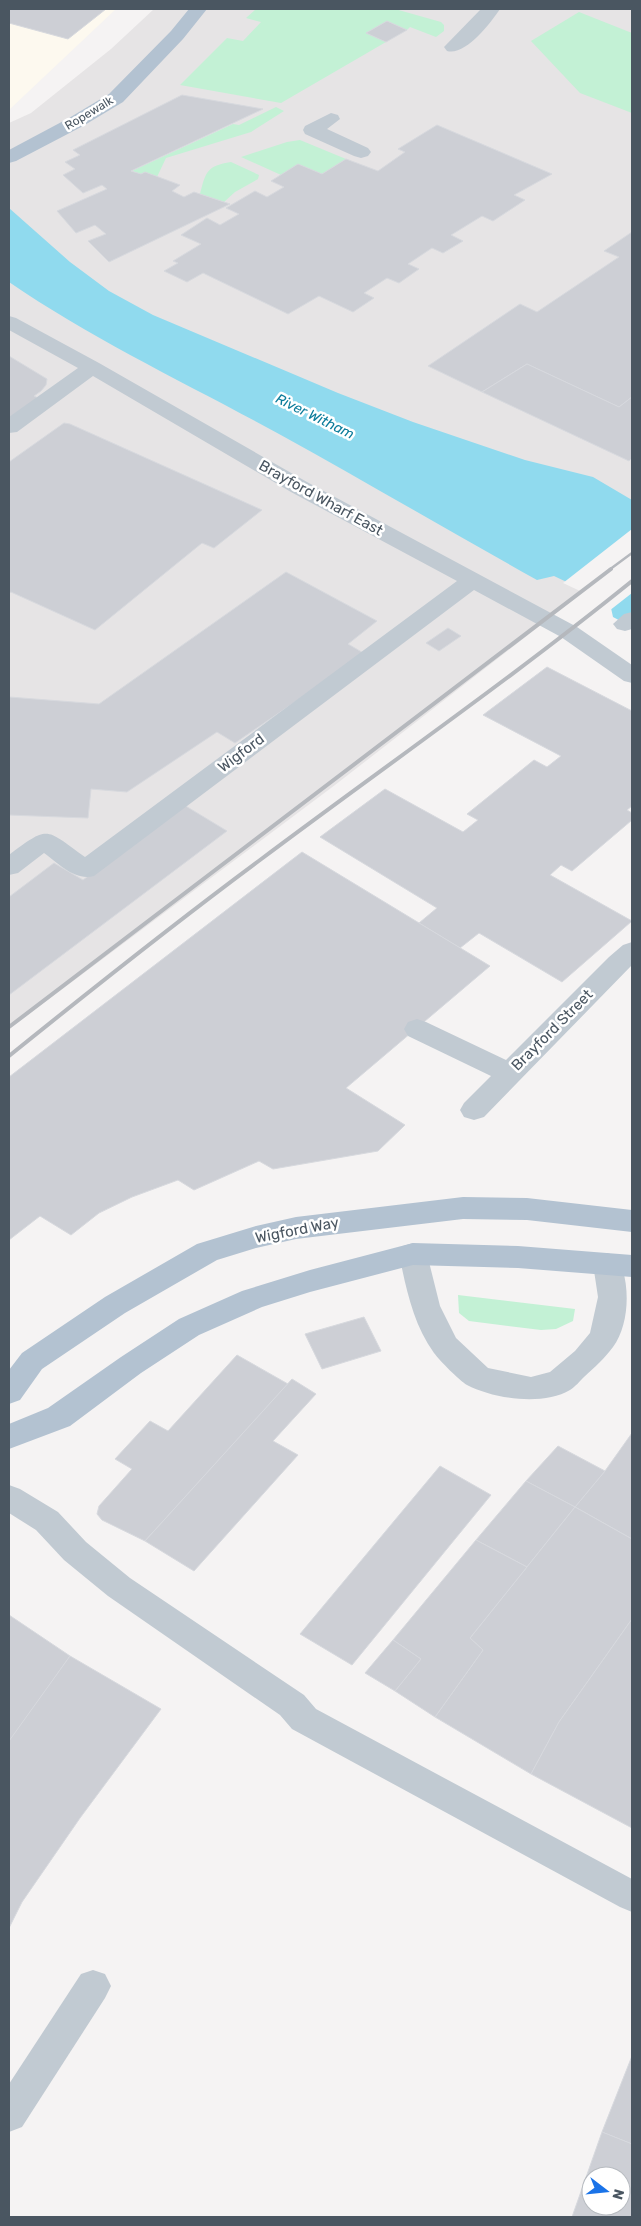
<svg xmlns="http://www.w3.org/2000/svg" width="641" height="2226" viewBox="0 0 641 2226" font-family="Rubik,sans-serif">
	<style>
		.commercial { fill: #fdf9ef }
		.education { fill: #e6e4e5 }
		.green { fill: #c3f1d5 }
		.water { fill: #90daee }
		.pier { fill: #f5f3f3 }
		.building { fill: #cdcfd5; stroke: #d7d9de; fill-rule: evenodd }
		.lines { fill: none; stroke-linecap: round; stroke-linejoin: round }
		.minor { fill: #c1cad2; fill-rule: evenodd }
		.major { fill: #b3c2d1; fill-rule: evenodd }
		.rail-far1 { stroke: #b5b8bd; stroke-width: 2.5 }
		.rail { stroke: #b5b8bd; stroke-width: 4 }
		.labels { text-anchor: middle; stroke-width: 5; stroke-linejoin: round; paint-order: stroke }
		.far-street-label { font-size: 12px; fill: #4a5661; stroke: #fff }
		.far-water-label { font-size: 14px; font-style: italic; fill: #0c7c9b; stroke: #fff }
		.street-label { font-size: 15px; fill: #4a5661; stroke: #fff }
	</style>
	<rect width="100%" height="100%" fill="#f5f3f3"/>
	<!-- commercial -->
	<polygon class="commercial" points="9,9 116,9 9,110"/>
	<!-- education -->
	<polygon class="education" points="154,9 632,9 632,554 335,785 9,1029 9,123 31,113 111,49"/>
	<!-- green -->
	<g class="green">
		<polygon points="256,9 395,9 441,22 444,25 444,31 436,37 410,27 407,30 387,21 366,33 386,42 281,103 180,85 227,38 243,41 261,22 246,18"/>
		<polygon points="579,12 632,33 632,113 580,93 531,41"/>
		<polygon points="276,107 284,111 251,132 166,158 157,177 145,172 141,174 132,171 233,124 239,125"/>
		<polygon points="300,140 346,159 322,174 281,175 241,157 287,142"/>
		<path d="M 231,162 L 259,175 L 258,179 L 235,192 L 224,202 L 200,194 C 206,171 207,166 231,162 Z"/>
		<polygon points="458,1295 575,1309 573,1321 556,1329 541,1330 469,1321 459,1313"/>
	</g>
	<!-- water -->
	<path class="water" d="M 9,208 L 70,262 L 109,291 L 153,315 L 338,393 L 413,422 L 525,460 L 593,477 L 632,500 L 632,627 L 613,617 L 611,608 L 615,605 L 554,576 L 537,580 C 451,532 366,482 279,434 C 188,384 95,341 9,282 Z"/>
	<!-- pier -->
	<polygon class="pier" points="632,529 632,593 609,611 610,605 563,583"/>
	<!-- building -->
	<g class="building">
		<polygon points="9,9 106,9 68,39 9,23"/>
		<polygon points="387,21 407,30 386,42 366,33"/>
		<polygon points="182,95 263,109 131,171 141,174 145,172 180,185 172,191 184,197 194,192 230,204 109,262 88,241 106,234 95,225 76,233 57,211 107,189 102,185 83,193 63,175 75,169 65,162 80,155 73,150"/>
		<polygon points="437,125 552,174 514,195 525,200 493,221 482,216 451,235 463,241 443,253 432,248 408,264 419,269 399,283 387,278 364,293 374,298 353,312 319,296 288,314 203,273 187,282 164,271 178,263 173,261 201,244 181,235 207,218 220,225 239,214 226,208 255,191 267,197 284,187 271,181 298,164 322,174 346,159 378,171 405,152 398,149"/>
		<polygon points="632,232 632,397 619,407 527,364 482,392 428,366 520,304 537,312 619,257 604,251"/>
		<polygon points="9,356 47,379 46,385 41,391 34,396 40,399 9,422"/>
		<polygon points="527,364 619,407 632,397 632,458 629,461 482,392"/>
		<polygon points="64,423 70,424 262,510 214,548 202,543 95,630 11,592 9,593 9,462"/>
		<polygon points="286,572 377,621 348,644 365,654 235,743 217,732 127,792 91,789 88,818 9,815 9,697 99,704"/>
		<polygon points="448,628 461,636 439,651 426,643"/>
		<polygon points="547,667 632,711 632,806 627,810 632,813 632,820 572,871 561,865 550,875 632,921 562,982 479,933 460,948 419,923 437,908 320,837 385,789 463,832 478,820 467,814 534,760 547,767 561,756 483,715"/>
		<polygon points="184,805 227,831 9,995 9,897 54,863 83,880"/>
		<polygon points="302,852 490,966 346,1088 405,1125 378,1151 273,1169 259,1161 194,1190 178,1180 132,1197 99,1213 71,1235 40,1216 9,1240 9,1077"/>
		<polygon points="364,1317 381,1351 322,1369 305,1334"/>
		<polygon points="237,1355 288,1384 145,1541 102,1520 97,1514 99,1506 132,1469 115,1459 150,1421 168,1431"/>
		<polygon points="292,1379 316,1394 273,1441 298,1455 194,1571 145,1541"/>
		<polygon points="632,1433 632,1539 575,1507 605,1471"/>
		<polygon points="558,1446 605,1471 575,1507 526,1481"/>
		<polygon points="440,1466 491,1495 352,1665 300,1634"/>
		<polygon points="526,1481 575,1507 527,1567 476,1540"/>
		<polygon points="575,1507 632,1539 632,1619 559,1722 531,1774 435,1717 483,1650 470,1638"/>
		<polygon points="476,1540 527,1567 470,1638 483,1650 435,1717 395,1691 421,1659 393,1640"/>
		<polygon points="9,1615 70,1656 9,1742"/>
		<polygon points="632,1619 632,1828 531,1774 559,1722"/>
		<polygon points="393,1640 421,1659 395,1691 365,1673"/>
		<polygon points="70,1656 161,1709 80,1818 22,1902 9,1928 9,1741"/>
		<polygon points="632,2056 632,2144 602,2132"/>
		<path d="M 602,2132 L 632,2144 L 632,2217 L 572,2217 ZM 591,2176 L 621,2176 L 621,2206 L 591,2206 Z"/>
	</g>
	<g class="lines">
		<!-- minor -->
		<g class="minor">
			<path d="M 481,9 L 500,9 C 490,24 465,56 447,51 L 444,47 Z"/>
			<polygon points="331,113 338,115 340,119 327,129 368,148 371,152 368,156 361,158 354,156 305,134 303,130 305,126"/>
			<path d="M 9,316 L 16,318 L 99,363 L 307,482 L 577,627 L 632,665 L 632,683 L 624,681 L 561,637 L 474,590 L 94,876 C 75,881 59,864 44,853 L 18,873 L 9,875 L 9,855 C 50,824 45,829 85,857 L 457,581 L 291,492 L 93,376 L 17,432 L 9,433 L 9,417 L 78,368 L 9,330 Z"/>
			<polygon points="632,612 632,629 625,631 617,629 613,624 624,614"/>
			<polygon points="632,942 632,965 484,1117 474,1120 464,1117 460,1110 464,1103 491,1076 408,1036 404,1029 408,1022 417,1019 426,1022 506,1060 609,957 623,945"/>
			<path d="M 413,1243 L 423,1246 L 427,1254 L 440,1306 L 456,1338 L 488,1368 L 531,1377 L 550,1372 L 575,1351 L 590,1333 L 598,1297 L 593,1264 L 597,1256 L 607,1253 L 617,1256 C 631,1281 630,1324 613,1347 C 605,1358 594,1368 584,1377 C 580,1381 575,1387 570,1390 C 543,1406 494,1399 467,1385 C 459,1380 440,1361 434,1353 C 413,1324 406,1288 399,1254 L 403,1246 Z"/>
			<polygon points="9,1485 20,1489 58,1512 86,1542 130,1578 304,1695 316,1709 632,1879 632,1912 620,1907 292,1729 280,1715 108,1596 64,1560 36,1530 9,1513"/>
			<polygon points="93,1970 105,1974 111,1986 105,1998 22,2127 9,2132 9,2084 81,1974"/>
		</g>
		<!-- major -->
		<g class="major">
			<polygon points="189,9 207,9 183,39 123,102 83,126 16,161 9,163 9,150 69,118 109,94 171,31"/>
			<polygon points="463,1197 527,1198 632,1210 632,1232 527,1220 463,1219 296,1239 256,1248 217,1260 125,1313 42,1369 20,1400 9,1404 9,1370 22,1353 105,1297 197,1244 256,1226 296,1217"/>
			<polygon points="413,1243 518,1246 632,1255 632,1277 518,1268 413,1265 310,1292 262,1307 199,1335 141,1373 70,1426 9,1449 9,1424 48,1408 121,1357 179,1319 242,1291 310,1270"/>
		</g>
		<!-- rail-far1 -->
		<polyline class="rail-far1" points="609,570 632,553"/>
		<!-- rail -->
		<g class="rail">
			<polyline points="9,1027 611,569"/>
			<path d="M 9,1056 C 92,989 175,923 260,860 C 384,767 512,678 632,581"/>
		</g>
	</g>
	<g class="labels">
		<!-- far-street labels -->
		<g class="far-street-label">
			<text transform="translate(89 113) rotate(-31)" y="4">Ropewalk</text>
		</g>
		<!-- far-water labels -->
		<g class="far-water-label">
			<text transform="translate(315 416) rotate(26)" y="5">River Witham</text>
		</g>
		<!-- street labels -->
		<g class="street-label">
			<text transform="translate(321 498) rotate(29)" y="5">Brayford Wharf East</text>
			<text transform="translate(241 753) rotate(-37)" y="5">Wigford</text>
			<text transform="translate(552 1030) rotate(-45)" y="5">Brayford Street</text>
			<text transform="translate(297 1230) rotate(-11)" y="5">Wigford Way</text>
		</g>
	</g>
	<!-- border -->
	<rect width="641" height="2226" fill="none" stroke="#4a5661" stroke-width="20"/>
	<!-- north arrow -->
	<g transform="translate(606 2191) rotate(106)"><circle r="24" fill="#ffffff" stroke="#b7bbc0"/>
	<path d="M0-4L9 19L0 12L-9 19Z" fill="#1a73e8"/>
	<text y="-8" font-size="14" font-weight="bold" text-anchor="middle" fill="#4a5661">N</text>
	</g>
</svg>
